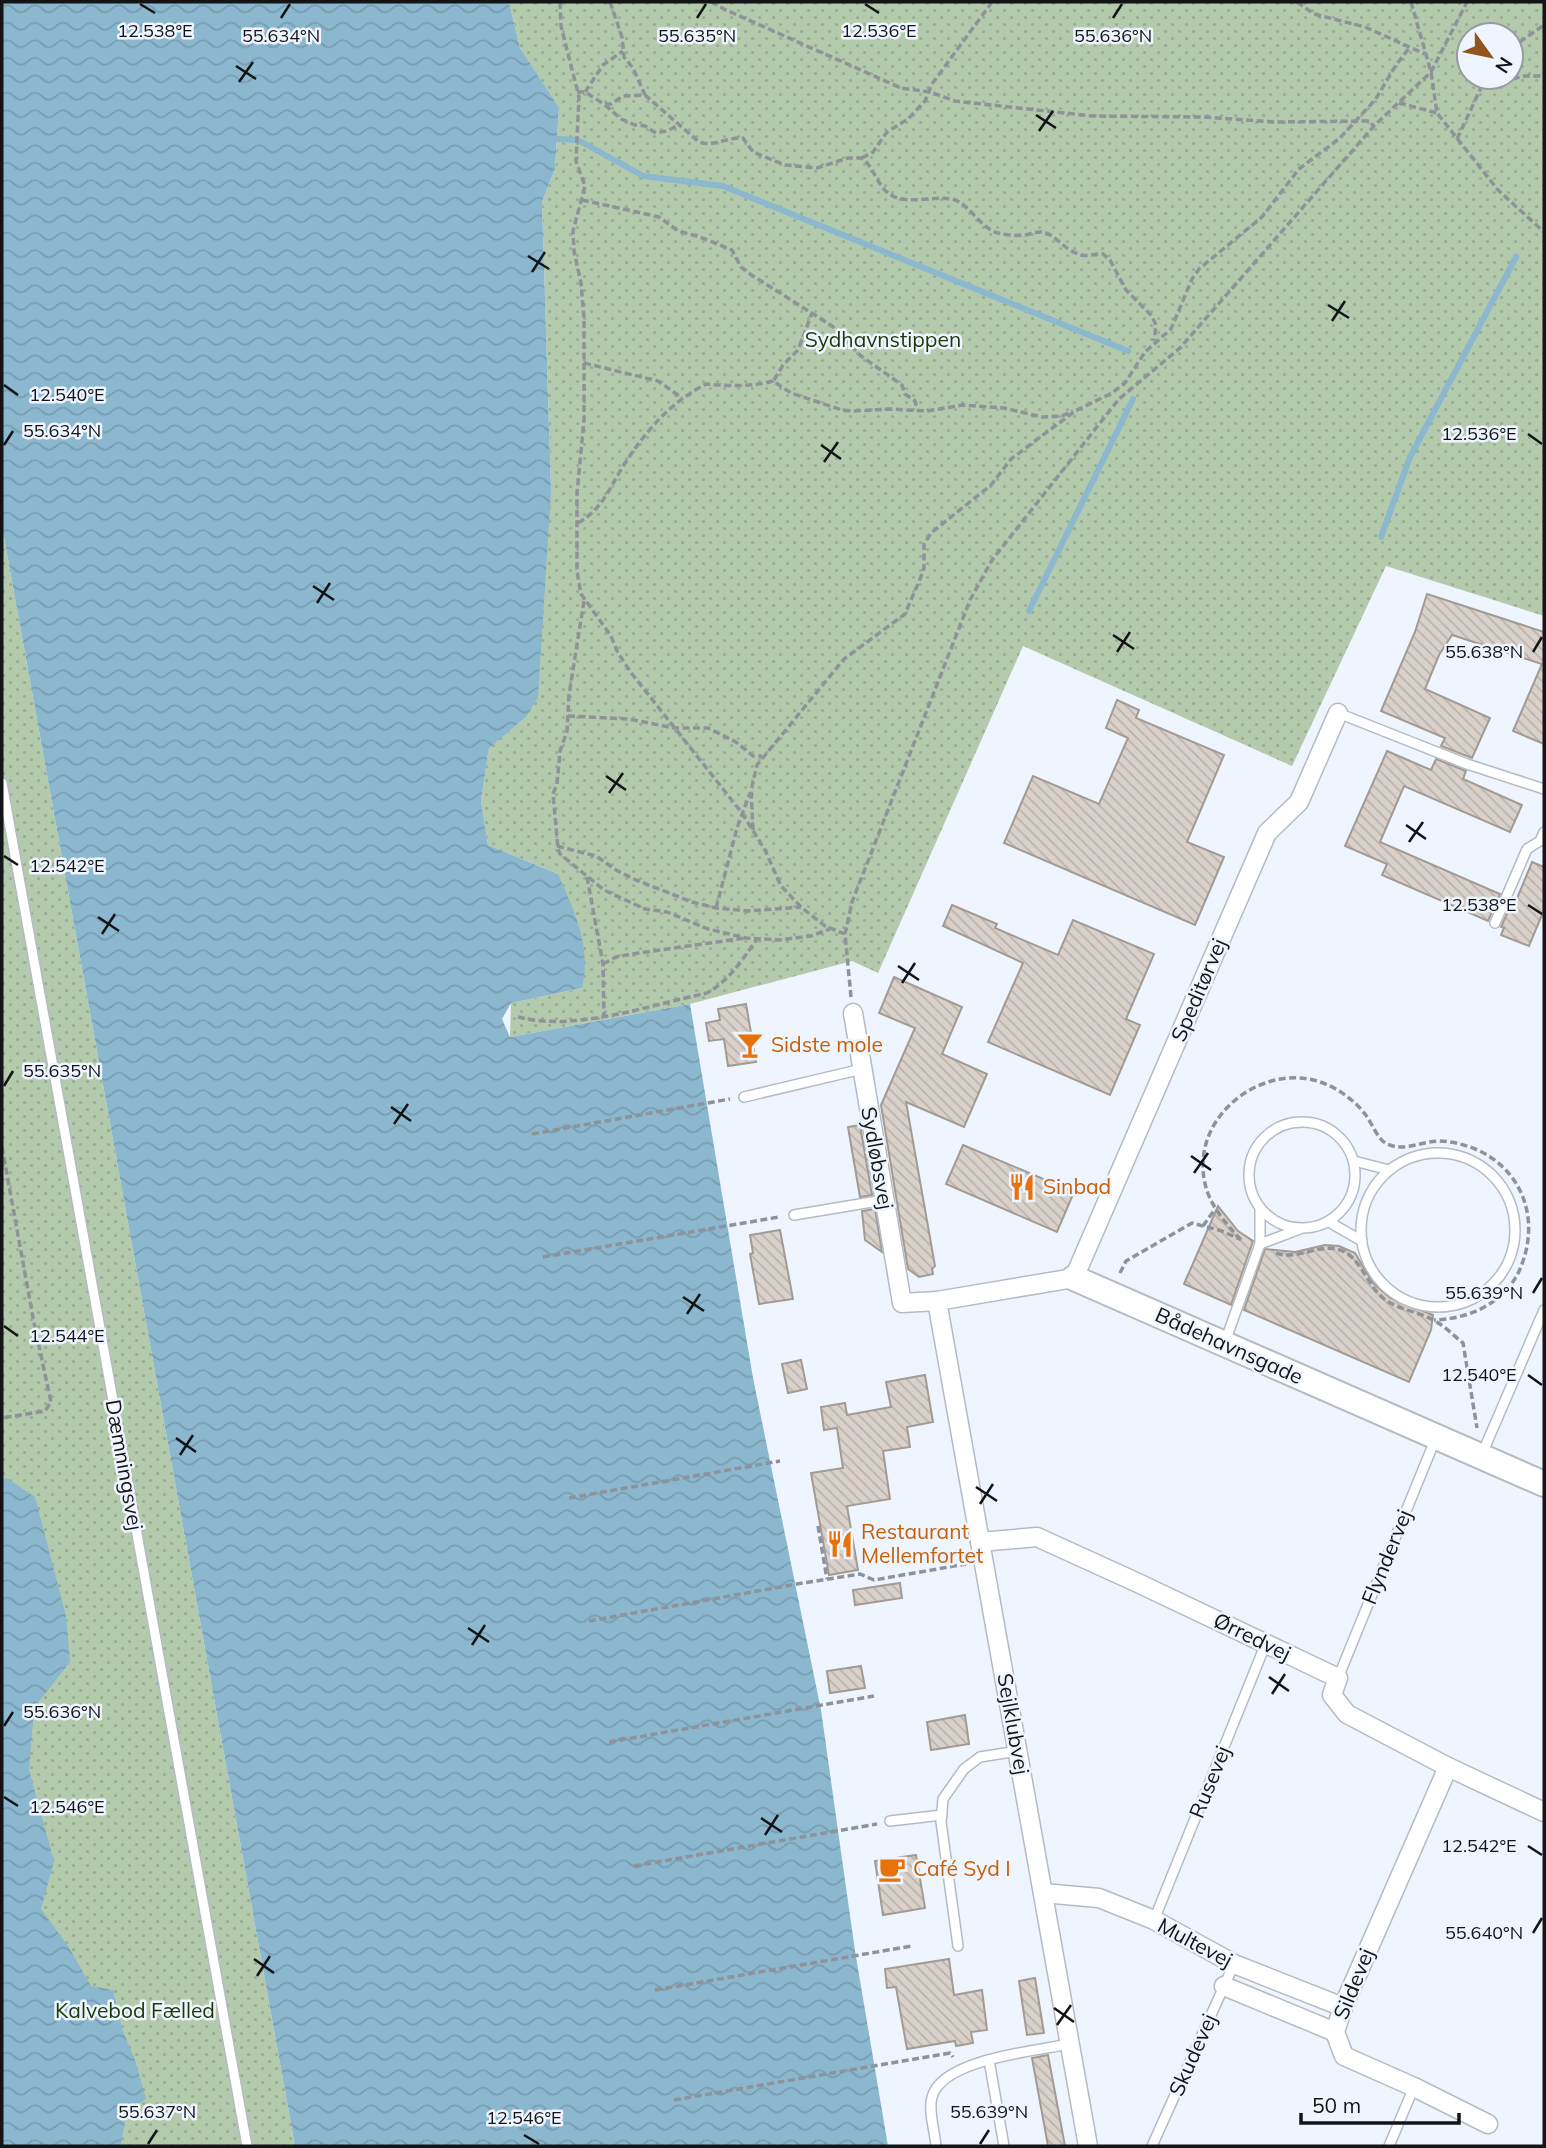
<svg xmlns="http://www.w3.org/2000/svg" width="1546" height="2148" viewBox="0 0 1546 2148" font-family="Mulish,sans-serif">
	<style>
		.grass { fill: url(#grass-dots); fill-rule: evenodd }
		.water { fill: url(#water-waves) }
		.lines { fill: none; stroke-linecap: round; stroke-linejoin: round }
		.stream { stroke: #8bb8cf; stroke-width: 6 }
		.building { fill: url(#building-back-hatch); stroke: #a29b93; stroke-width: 2 }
		.lane-casing { stroke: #b5bbc4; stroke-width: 12 }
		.street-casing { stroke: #b5bbc4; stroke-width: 21 }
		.secondary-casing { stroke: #b5bbc4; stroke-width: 28 }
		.path { stroke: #8e9299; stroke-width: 3.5; stroke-dasharray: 7 3.5; stroke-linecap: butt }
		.lane { stroke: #fff; stroke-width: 9 }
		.street { stroke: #fff; stroke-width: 18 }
		.secondary { stroke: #fff; stroke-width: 24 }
		.ticks { fill: none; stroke: #121417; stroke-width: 2.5 }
		.labels { text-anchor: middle; stroke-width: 5; stroke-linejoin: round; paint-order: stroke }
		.park-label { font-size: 21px; fill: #183b07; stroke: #eff5ff }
		.street-label { font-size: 21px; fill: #121417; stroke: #eff5ff }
		.food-label { font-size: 21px; fill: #c56008; stroke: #eff5ff; text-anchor: start }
		.ticks-label { font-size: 18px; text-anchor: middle; fill: #121417; stroke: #eff5ff; stroke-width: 5; stroke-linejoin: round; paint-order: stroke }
	</style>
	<defs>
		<pattern id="grass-dots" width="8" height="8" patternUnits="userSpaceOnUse" patternTransform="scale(1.75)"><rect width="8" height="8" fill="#b3caac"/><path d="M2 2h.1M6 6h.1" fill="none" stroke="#99ad93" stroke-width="1.8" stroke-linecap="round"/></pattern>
		<pattern id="water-waves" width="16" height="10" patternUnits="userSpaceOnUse" patternTransform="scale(1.75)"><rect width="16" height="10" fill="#8bb8cf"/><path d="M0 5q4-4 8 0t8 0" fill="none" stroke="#779db1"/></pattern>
		<pattern id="building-back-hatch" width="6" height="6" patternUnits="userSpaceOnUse" patternTransform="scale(1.75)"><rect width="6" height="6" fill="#dad2ca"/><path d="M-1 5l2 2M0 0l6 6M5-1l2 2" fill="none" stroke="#bab3ad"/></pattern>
	</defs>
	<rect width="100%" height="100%" fill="#eff5ff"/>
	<!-- grass -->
	<g class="grass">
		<path d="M 509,2 L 1544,2 L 1544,616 L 1386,566 L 1292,766 L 1023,646 L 878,973 L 852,961 L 690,1004 L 510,1037 L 511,1003 L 582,988 L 558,874 L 488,845 L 481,801 L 489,747 L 526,717 L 551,491 L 542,202 L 555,169 L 559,109 L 520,48 ZM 1469,35 L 1511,35 L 1511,77 L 1469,77 Z"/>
		<polygon points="2,526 295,2146 2,2146"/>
	</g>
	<!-- water -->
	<g class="water">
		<path d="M 2,2 L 509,2 L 520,48 L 559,108 L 555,169 L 542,202 L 551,491 L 538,697 L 526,717 L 489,748 L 481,801 L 488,845 L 558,874 C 574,911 592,946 582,988 L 511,1003 L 502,1019 L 510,1037 L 690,1004 L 753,1378 L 821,1710 L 855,1951 L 888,2146 L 295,2146 L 2,526 Z"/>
		<polygon points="2,1478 8,1479 35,1497 66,1616 70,1662 34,1708 29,1770 54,1861 41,1909 68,1946 91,1986 113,1990 122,2029 135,2060 146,2099 127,2112 121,2142 122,2146 4,2146 2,2134"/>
	</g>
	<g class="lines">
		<!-- stream -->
		<g class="stream">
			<polyline points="558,139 578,140 643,176 723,186 1128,351"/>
			<polyline points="1381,537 1410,457 1516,257"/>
			<polyline points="1029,611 1133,399"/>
		</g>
	</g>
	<!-- building -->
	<g class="building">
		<polygon points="1427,594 1544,632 1544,744 1513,731 1542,664 1452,635 1439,655 1425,689 1490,718 1472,758 1441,746 1445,738 1381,711 1415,632"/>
		<polygon points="1117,700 1139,710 1136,718 1224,755 1187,842 1224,857 1195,925 1004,843 1033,776 1099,804 1128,738 1106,728"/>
		<polygon points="1387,751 1431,770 1436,759 1466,771 1463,779 1522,805 1510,832 1404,786 1380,842 1500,894 1488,921 1382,875 1387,864 1345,846"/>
		<polygon points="1532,862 1544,867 1544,910 1529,946 1501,935 1504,928 1501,927 1513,900 1516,901"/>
		<polygon points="952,905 997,924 995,928 1058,955 1073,920 1154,954 1126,1019 1140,1025 1110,1095 988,1042 1023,963 943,926"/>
		<polygon points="894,977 962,1007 942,1054 987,1074 964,1127 906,1102 935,1266 932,1269 933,1274 919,1277 908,1269 881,1105 915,1028 879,1013"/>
		<polygon points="746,1004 756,1062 728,1066 724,1039 709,1041 706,1023 720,1020 718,1009"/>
		<polygon points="860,1125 872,1195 860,1197 848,1127"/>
		<polygon points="963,1145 1074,1192 1057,1232 946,1184"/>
		<polygon points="1218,1206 1238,1231 1253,1241 1231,1305 1184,1284"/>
		<polygon points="875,1209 882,1252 865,1240 862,1211"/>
		<polygon points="780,1230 793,1299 759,1304 750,1254 753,1253 750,1235"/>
		<polygon points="1325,1245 1339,1246 1355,1253 1373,1283 1390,1298 1433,1315 1431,1330 1409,1382 1244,1310 1265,1249 1295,1252"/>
		<polygon points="801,1360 807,1389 788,1393 782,1364"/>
		<polygon points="925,1375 933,1422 907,1427 910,1447 883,1451 890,1499 847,1506 858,1570 829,1575 811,1473 843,1468 837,1428 824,1430 821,1407 845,1403 847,1415 891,1407 886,1382"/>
		<polygon points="900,1583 902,1598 855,1605 853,1590"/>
		<polygon points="861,1666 865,1688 830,1693 827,1671"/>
		<polygon points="965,1715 969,1744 931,1750 927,1722"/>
		<polygon points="916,1855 925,1908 883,1915 875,1861"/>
		<polygon points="949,1959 954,1995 982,1990 987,2030 971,2032 973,2043 956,2046 955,2041 907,2049 896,1987 887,1988 885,1969"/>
		<polygon points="1035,1978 1044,2033 1027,2035 1019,1981"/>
		<polygon points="1048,2055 1065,2146 1048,2146 1032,2058"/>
	</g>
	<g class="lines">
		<defs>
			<g id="lane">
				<polyline points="1338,713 1467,764 1544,789"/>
				<polyline points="2,783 247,2146"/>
				<polyline points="1495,923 1527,849 1540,841 1544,832"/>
				<polyline points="744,1097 862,1069"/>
				<circle cx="1302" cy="1175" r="53"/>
				<circle cx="1438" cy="1230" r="77"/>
				<polyline points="1354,1161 1389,1170"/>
				<polyline points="794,1215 884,1200"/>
				<polyline points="1329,1222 1362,1241"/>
				<polyline points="1260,1244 1300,1229"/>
				<polyline points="1225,1342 1260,1244 1260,1208"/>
				<polyline points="1482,1454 1544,1310"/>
				<polyline points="1338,1678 1435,1440"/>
				<polyline points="890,1821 942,1815"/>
				<polyline points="1154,1920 1266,1643"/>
				<polyline points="958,1946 941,1822 943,1799 964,1769 980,1757 1018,1751"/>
				<polyline points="989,2060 1004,2146"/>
				<path d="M 936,2146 C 935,2132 928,2111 932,2097 C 942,2059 1036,2051 1069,2044"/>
				<polyline points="1152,2146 1234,1964"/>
				<polyline points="1389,2146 1414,2087"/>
			</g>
			<g id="street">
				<polyline points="853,1013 902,1303 937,1301 1074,1278 1267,833 1299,802 1338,713"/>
				<polyline points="937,1301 1088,2146"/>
				<polyline points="980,1542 1037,1537 1138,1583 1338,1678 1332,1695 1347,1714 1448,1767 1544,1812"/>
				<polyline points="1448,1767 1343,2007 1335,2032 1344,2056 1414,2087 1488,2124"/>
				<polyline points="1043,1893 1099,1898 1154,1920 1234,1964 1343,2007"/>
				<polyline points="1224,1986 1335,2032"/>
			</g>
			<polyline id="secondary" points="1074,1278 1544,1484"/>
		</defs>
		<!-- lane casing -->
		<use href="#lane" class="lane-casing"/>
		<!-- street casing -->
		<use href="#street" class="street-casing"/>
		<!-- secondary casing -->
		<use href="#secondary" class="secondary-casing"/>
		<!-- path -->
		<g class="path">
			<polyline points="560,2 561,26 579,97 576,161 585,186 573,231 574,251 581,283 584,318 584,420 577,493 577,571 581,594 611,636 618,653 632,674 742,813 765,850 781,886 801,907 825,926 845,934"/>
			<polyline points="610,2 622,37 624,57 633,68 645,95"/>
			<polyline points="711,2 724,9 901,88 930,92 955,101 1092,116 1203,117 1274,122 1368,121 1374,126"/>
			<polyline points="1297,2 1314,14 1365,27 1425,54"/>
			<polyline points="1411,2 1431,72 1437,113 1498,190 1544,232"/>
			<polyline points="1511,48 1544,25"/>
			<polyline points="1482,86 1524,76 1544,76"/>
			<path d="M 577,92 L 585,92 L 604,104 L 611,104 L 623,96 L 645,95 L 699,142 C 714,147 727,137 743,138 L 753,152 L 785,165 L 817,168 L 848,158 L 861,158 C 874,165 876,186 891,195 C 908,206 938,194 955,200 C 971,206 979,227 998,233 C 1005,235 1017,236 1025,235 C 1032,234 1038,230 1046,233 C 1059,238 1066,252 1082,255 C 1089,257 1096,253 1103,254 L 1110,260 L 1126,290 L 1152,316 L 1156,325 L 1154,341"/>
			<polyline points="585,92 603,65 623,51"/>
			<polyline points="1399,103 1437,113"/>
			<polyline points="605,105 621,119 635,125 645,126 656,133 667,131 679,125"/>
			<polyline points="1457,139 1486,77"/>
			<polyline points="862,158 873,152 887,132 908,119 925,101 932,84 992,2"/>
			<polyline points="582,200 659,217 678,231 700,237 732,250 741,267 750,274 832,326 861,356 902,385 905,394 915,401 917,409"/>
			<polyline points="584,363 658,381 682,398"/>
			<polyline points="774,380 783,365 798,350 812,313"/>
			<path d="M 578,523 C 602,509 608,491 622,468 C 644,433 669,403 706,384 C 728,386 752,387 773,381 L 791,393 L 842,410 L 853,411 L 890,409 L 927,411 L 963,405 L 1004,408 L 1042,417 L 1062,416 L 1073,411"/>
			<polyline points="584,601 569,695 567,731 560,751 557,784 553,794 558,849 560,854 604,890 645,909 667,912 708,929 746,938 779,940 811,936 830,929"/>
			<polyline points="568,716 629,719 674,728 708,728 736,742 753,756 762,756"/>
			<polyline points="753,830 751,791 757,765 844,659 905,614 920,579 924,568 924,544 931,533 991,485 1011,459 1075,411 1112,393 1125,383 1145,352 1171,329 1192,279 1199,269 1262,217 1299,169 1340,138 1375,100 1396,65 1410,47"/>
			<polyline points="557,846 596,856 616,870 636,880 692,902 716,908 748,911 801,907"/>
			<polyline points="587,877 603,964 604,1017"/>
			<polyline points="716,908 737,828 750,793"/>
			<polyline points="603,964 616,957 632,954 745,938"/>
			<polyline points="851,997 845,934 852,902 970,600 992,560 1119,399 1180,348 1374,126 1431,72 1467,2"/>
			<path d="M 518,1017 C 575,1032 650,1005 707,993 C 730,980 742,960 757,939"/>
			<polyline points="532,1134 730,1099"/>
			<polyline points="2,1147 34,1323 51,1402 45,1411 2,1418"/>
			<polyline points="1203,1226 1215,1209"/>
			<path d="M 1241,1240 C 1221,1218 1203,1198 1203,1166 C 1202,1108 1268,1062 1323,1083 C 1339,1089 1355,1101 1365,1114 C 1372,1123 1377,1139 1387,1144 C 1404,1152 1422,1141 1440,1141 C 1506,1145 1545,1202 1522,1264 C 1509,1301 1471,1319 1434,1320"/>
			<path d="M 1276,1253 C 1297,1261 1318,1243 1340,1250 C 1360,1256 1367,1285 1383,1298 C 1398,1310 1417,1311 1433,1320 C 1444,1325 1454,1336 1463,1343 L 1477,1428"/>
			<polyline points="543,1257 779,1217"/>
			<polyline points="1120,1273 1126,1261 1192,1223 1222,1231 1239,1239"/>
			<polyline points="569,1498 780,1461"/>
			<polyline points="818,1526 827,1579"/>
			<polyline points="589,1621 797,1584 860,1574 874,1580 966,1564"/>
			<polyline points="609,1742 874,1696"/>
			<polyline points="634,1866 877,1824"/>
			<polyline points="655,1990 912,1946"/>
			<polyline points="674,2100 950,2053 953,2057"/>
		</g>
		<!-- lane -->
		<use href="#lane" class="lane"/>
		<!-- street -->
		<use href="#street" class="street"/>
		<!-- secondary -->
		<use href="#secondary" class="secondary"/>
	</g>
	<!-- ticks -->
	<path class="ticks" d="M 140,4 L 155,13M 865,4 L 879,13M 281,18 L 290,4M 697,18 L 706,4M 1113,18 L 1122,4M 236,66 L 256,79M 239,82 L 253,62M 1036,115 L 1056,128M 1039,131 L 1053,111M 528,256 L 549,269M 532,272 L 545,252M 1328,305 L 1349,318M 1332,321 L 1345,301M 4,385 L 18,395M 1528,434 L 1542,444M 4,445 L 13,431M 821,445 L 841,459M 824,462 L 838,442M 313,586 L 334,600M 317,603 L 330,583M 1113,635 L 1134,649M 1117,652 L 1130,632M 1533,652 L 1542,637M 606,776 L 626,790M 609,793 L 623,773M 1406,825 L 1426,839M 1409,842 L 1423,822M 4,856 L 18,865M 1528,905 L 1542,914M 98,917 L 119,931M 102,934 L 115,914M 898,966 L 919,980M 902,983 L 915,963M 4,1086 L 13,1071M 391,1107 L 411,1121M 394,1124 L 408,1104M 1191,1156 L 1211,1170M 1194,1173 L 1208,1153M 1533,1293 L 1542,1278M 683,1297 L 704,1311M 687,1314 L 700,1294M 4,1326 L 18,1336M 1528,1375 L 1542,1385M 176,1438 L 196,1452M 180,1455 L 193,1435M 976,1487 L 997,1501M 980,1504 L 993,1484M 468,1628 L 489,1642M 472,1645 L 485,1625M 1269,1677 L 1289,1691M 1272,1694 L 1285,1674M 4,1726 L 13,1712M 4,1797 L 18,1806M 761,1818 L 782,1832M 765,1835 L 778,1815M 1528,1846 L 1542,1855M 1533,1933 L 1542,1918M 254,1959 L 274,1973M 257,1976 L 270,1956M 1054,2008 L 1074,2022M 1057,2025 L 1071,2005M 524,2135 L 539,2144M 148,2144 L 157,2130M 980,2144 L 989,2130"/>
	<!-- icons -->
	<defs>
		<symbol id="bar-bare" viewBox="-9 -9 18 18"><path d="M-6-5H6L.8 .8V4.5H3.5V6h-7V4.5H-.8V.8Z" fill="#e8710a" stroke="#eff5ff" stroke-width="2.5" paint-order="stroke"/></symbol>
		<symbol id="restaurant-bare" viewBox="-9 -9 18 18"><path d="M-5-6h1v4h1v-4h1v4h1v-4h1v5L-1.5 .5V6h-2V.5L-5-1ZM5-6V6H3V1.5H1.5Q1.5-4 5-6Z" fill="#e8710a" stroke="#eff5ff" stroke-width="2.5" paint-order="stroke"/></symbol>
		<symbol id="cafe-bare" viewBox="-9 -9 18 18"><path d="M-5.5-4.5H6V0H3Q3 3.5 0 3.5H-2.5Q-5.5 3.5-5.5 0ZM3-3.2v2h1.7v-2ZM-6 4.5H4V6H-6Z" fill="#e8710a" stroke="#eff5ff" stroke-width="2.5" paint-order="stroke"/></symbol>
	</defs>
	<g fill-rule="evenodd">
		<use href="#bar-bare" x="731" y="1026" width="38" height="38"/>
		<use href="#restaurant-bare" x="1003" y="1168" width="38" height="38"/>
		<use href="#restaurant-bare" x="821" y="1525" width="38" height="38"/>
		<use href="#cafe-bare" x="873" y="1850" width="38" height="38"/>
	</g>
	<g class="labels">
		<!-- park labels -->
		<g class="park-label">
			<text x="883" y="347">Sydhavnstippen</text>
			<text x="135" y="2018">Kalvebod Fælled</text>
		</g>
		<!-- street labels -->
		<g class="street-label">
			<text transform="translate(1199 990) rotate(-67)" y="7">Speditørvej</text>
			<text transform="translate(877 1158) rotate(80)" y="7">Sydløbsvej</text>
			<text transform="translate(1229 1346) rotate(24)" y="7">Bådehavnsgade</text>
			<text transform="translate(124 1465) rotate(80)" y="7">Dæmningsvej</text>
			<text transform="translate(1387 1557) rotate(-68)" y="7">Flyndervej</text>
			<text transform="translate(1252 1637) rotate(26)" y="7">Ørredvej</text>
			<text transform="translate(1013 1724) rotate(80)" y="7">Sejlklubvej</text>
			<text transform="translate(1210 1782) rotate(-68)" y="7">Rusevej</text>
			<text transform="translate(1195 1943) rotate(28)" y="7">Multevej</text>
			<text transform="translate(1354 1984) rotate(-68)" y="7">Sildevej</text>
			<text transform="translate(1193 2055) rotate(-66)" y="7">Skudevej</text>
		</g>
		<!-- food labels -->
		<g class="food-label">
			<text x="771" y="1052">Sidste mole</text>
			<text x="1043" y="1194">Sinbad</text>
			<text x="861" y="1539">Restaurant<tspan x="861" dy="24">Mellemfortet</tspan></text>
			<text x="913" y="1876">Café Syd I</text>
		</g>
	</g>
	<g class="ticks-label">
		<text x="155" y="37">12.538°E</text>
		<text x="879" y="37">12.536°E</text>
		<text x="697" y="42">55.635°N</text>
		<text x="1113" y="42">55.636°N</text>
		<text x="281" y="42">55.634°N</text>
		<text x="67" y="401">12.540°E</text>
		<text x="62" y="437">55.634°N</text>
		<text x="1479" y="440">12.536°E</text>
		<text x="1484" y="658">55.638°N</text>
		<text x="67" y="872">12.542°E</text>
		<text x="1479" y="911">12.538°E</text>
		<text x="62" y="1077">55.635°N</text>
		<text x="1484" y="1299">55.639°N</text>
		<text x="67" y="1342">12.544°E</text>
		<text x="1479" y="1381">12.540°E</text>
		<text x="62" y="1718">55.636°N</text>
		<text x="67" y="1813">12.546°E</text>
		<text x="1479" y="1852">12.542°E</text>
		<text x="1484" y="1939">55.640°N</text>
		<text x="157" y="2118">55.637°N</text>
		<text x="989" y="2118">55.639°N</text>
		<text x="524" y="2124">12.546°E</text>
	</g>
	<!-- border -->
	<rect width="1546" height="2148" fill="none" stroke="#121417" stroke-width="7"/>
	<!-- north arrow -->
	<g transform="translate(1490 56) rotate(123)"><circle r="33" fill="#eff5ff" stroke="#979ba2" stroke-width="2"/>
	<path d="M0-5L12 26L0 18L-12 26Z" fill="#93541b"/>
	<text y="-10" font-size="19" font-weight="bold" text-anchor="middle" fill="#121417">N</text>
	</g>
	<!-- scale -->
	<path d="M1301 2113v10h158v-10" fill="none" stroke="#121417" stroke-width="3.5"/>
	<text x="1312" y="2113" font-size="21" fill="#121417" stroke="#eff5ff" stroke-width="5" paint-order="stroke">50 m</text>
</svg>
